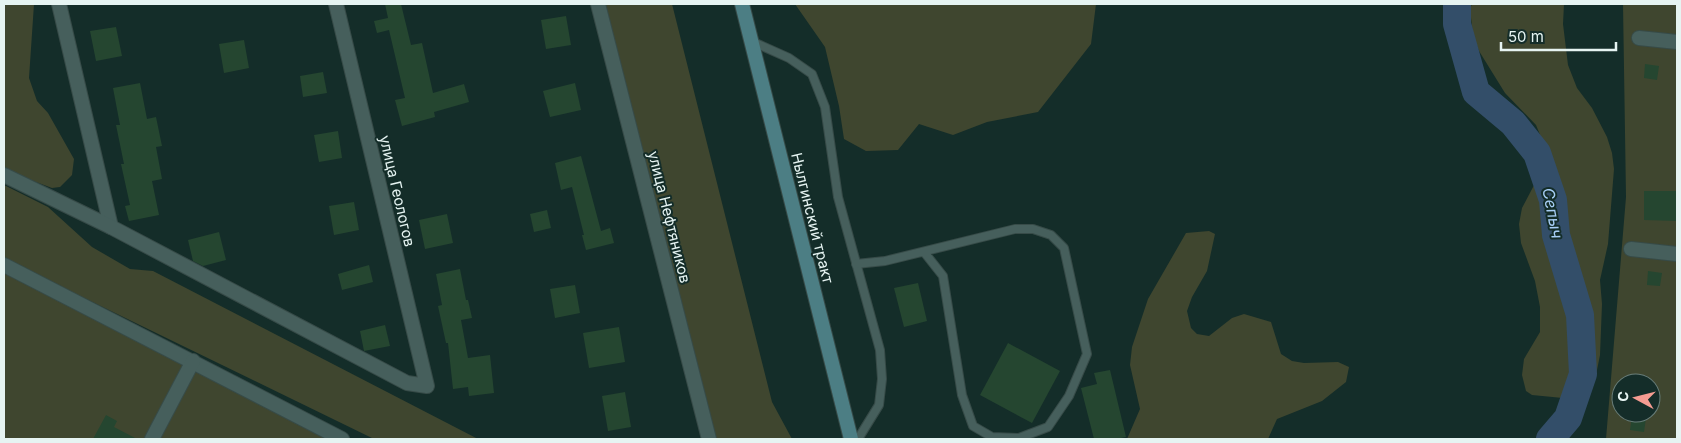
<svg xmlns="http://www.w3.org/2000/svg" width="1681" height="443" viewBox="0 0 1681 443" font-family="Inter,sans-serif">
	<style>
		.green { fill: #3f462f; fill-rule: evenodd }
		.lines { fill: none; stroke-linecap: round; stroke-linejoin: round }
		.river { stroke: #334e69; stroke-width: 28 }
		.building { fill: #254630 }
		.service-casing { stroke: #374b48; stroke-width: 10 }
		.minor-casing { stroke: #374b48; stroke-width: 16 }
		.secondary-casing { stroke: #374b48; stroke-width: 16 }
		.service { stroke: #465f5c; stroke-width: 8 }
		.minor { stroke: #465f5c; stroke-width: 14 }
		.secondary { stroke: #4c7e84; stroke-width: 14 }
		.labels { text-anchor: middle; stroke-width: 4; stroke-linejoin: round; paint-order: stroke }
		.street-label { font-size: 15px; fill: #e6f4f2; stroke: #142d29 }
		.water-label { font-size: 16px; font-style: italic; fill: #a7cef5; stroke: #142d29 }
	</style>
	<rect width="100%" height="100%" fill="#142d29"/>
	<!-- green -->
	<g class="green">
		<polygon points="4,4 34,4 29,78 37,101 48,113 74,159 72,175 60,187 52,188 4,170"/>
		<polygon points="602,4 672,4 772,402 792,439 712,439"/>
		<polygon points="795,4 1096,4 1091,44 1038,112 987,122 953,135 919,124 898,150 866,151 844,139 839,106 825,47"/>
		<polygon points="1472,4 1564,4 1563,24 1568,65 1577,88 1592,108 1607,137 1612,153 1614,169 1608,244 1600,280 1602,304 1600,355 1595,380 1586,392 1573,399 1532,395 1526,391 1522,375 1524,359 1540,332 1540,307 1535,281 1521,243 1519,224 1522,208 1542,170 1545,147 1536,125 1505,93 1479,51 1473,35 1470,9"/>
		<path d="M 1623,4 L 1677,4 L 1677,439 L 1606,439 L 1626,197 ZM 1621,383 L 1651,383 L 1651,413 L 1621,413 Z"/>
		<polygon points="4,185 48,207 92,247 130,269 153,271 478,439 374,439 4,259"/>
		<polygon points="1209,231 1215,234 1207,271 1192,297 1187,311 1191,328 1197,334 1209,336 1232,318 1244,314 1271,322 1281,354 1292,361 1304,363 1338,362 1349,367 1346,382 1322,401 1277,419 1268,439 1127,439 1140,409 1130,365 1132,347 1148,299 1186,233"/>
		<polygon points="4,271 331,439 4,439"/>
	</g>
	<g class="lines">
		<!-- river -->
		<polyline class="river" points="1457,4 1457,24 1476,92 1513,123 1537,153 1553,200 1556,235 1580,315 1583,374 1568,418 1550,439"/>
	</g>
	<!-- building -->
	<g class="building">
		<polygon points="385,4 401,4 411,45 422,43 433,93 464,84 469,102 434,112 435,117 402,126 395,100 405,98 389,30 377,33 374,21 388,18"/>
		<polygon points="566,16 571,45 546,49 541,20"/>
		<polygon points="116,27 122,56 96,61 90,31"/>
		<polygon points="244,40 249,68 224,73 219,44"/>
		<polygon points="1645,64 1659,66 1657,80 1644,78"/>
		<polygon points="323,72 327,93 303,97 300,76"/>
		<polygon points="140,83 147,119 156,117 162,146 156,147 162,179 152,181 159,215 129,221 125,206 130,205 121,164 124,164 116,125 120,125 113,88"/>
		<polygon points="575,83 581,110 550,117 543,91"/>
		<polygon points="338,131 342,158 319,162 314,135"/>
		<polygon points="581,156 601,231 610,228 614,243 586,250 582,235 584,235 572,187 561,190 555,163"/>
		<polygon points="1644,191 1677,191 1677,221 1644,220"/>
		<polygon points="354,202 359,230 334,235 329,206"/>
		<polygon points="547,210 551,228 534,232 530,214"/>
		<polygon points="447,214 453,243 425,249 419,220"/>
		<polygon points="219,232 226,260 203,266 193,261 188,240"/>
		<polygon points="369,265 373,282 342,290 338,274"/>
		<polygon points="460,269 466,300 468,300 472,318 461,320 468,358 490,355 494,393 469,396 468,387 453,389 448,343 446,343 438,306 442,305 436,274"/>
		<polygon points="1648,271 1662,273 1660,286 1647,285"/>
		<polygon points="918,283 927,321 904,327 894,288"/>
		<polygon points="575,285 580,313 555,318 550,289"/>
		<polygon points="385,325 390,346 364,351 360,331"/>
		<polygon points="619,327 625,362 589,368 583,333"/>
		<polygon points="1008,343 1060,371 1032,423 980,395"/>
		<polygon points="1110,370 1126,437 1116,439 1094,439 1081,388 1097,384 1094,373"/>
		<polygon points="625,392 631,427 608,431 602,396"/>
		<polygon points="106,415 117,421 114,427 137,439 93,439"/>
		<polygon points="1632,416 1646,418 1644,432 1630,430"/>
	</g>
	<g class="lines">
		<defs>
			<g id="service">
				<polyline points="751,41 789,58 812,74 825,107 838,197 880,350 882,379 879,405 858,439"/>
				<polyline points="856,264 885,261 1015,229 1033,229 1051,235 1064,248 1087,354 1069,396 1048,427 1019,438 992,437 973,426 962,395 943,276 924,252"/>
			</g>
			<g id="minor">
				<polyline points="59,4 111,227"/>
				<polyline points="598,4 709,439"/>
				<polyline points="1639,38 1677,42"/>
				<polyline points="4,175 111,227 407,383 427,386 336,4"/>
				<polyline points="1631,249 1677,254"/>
				<polyline points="4,265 342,439"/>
				<polyline points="152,439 193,361"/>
			</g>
			<polyline id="secondary" points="742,4 851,439"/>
		</defs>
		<!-- service casing -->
		<use href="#service" class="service-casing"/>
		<!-- minor casing -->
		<use href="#minor" class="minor-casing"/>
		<!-- secondary casing -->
		<use href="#secondary" class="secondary-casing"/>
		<!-- service -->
		<use href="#service" class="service"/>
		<!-- minor -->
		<use href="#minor" class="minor"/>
		<!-- secondary -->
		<use href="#secondary" class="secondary"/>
	</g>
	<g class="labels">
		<!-- street labels -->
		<g class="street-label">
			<text transform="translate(397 191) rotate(77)" y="5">улица Геологов</text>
			<text transform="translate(669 217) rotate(76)" y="5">улица Нефтяников</text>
			<text transform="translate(812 218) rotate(76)" y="5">Нылгинский тракт</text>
		</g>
		<!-- water labels -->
		<g class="water-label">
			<text transform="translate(1553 213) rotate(79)" y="6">Сепыч</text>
		</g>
	</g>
	<!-- border -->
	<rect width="1681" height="443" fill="none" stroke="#e6f4f2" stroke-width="10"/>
	<!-- north arrow -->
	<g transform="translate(1636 398) rotate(277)"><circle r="24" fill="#142d29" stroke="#687d79"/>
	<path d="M0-4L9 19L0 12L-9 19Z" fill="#f59c92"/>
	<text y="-8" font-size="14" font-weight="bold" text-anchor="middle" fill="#e6f4f2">С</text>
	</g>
	<!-- scale -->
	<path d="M1501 42v8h115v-8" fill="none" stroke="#e6f4f2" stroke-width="2.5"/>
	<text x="1508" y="42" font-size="15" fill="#e6f4f2" stroke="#142d29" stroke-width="4" paint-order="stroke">50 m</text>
</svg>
